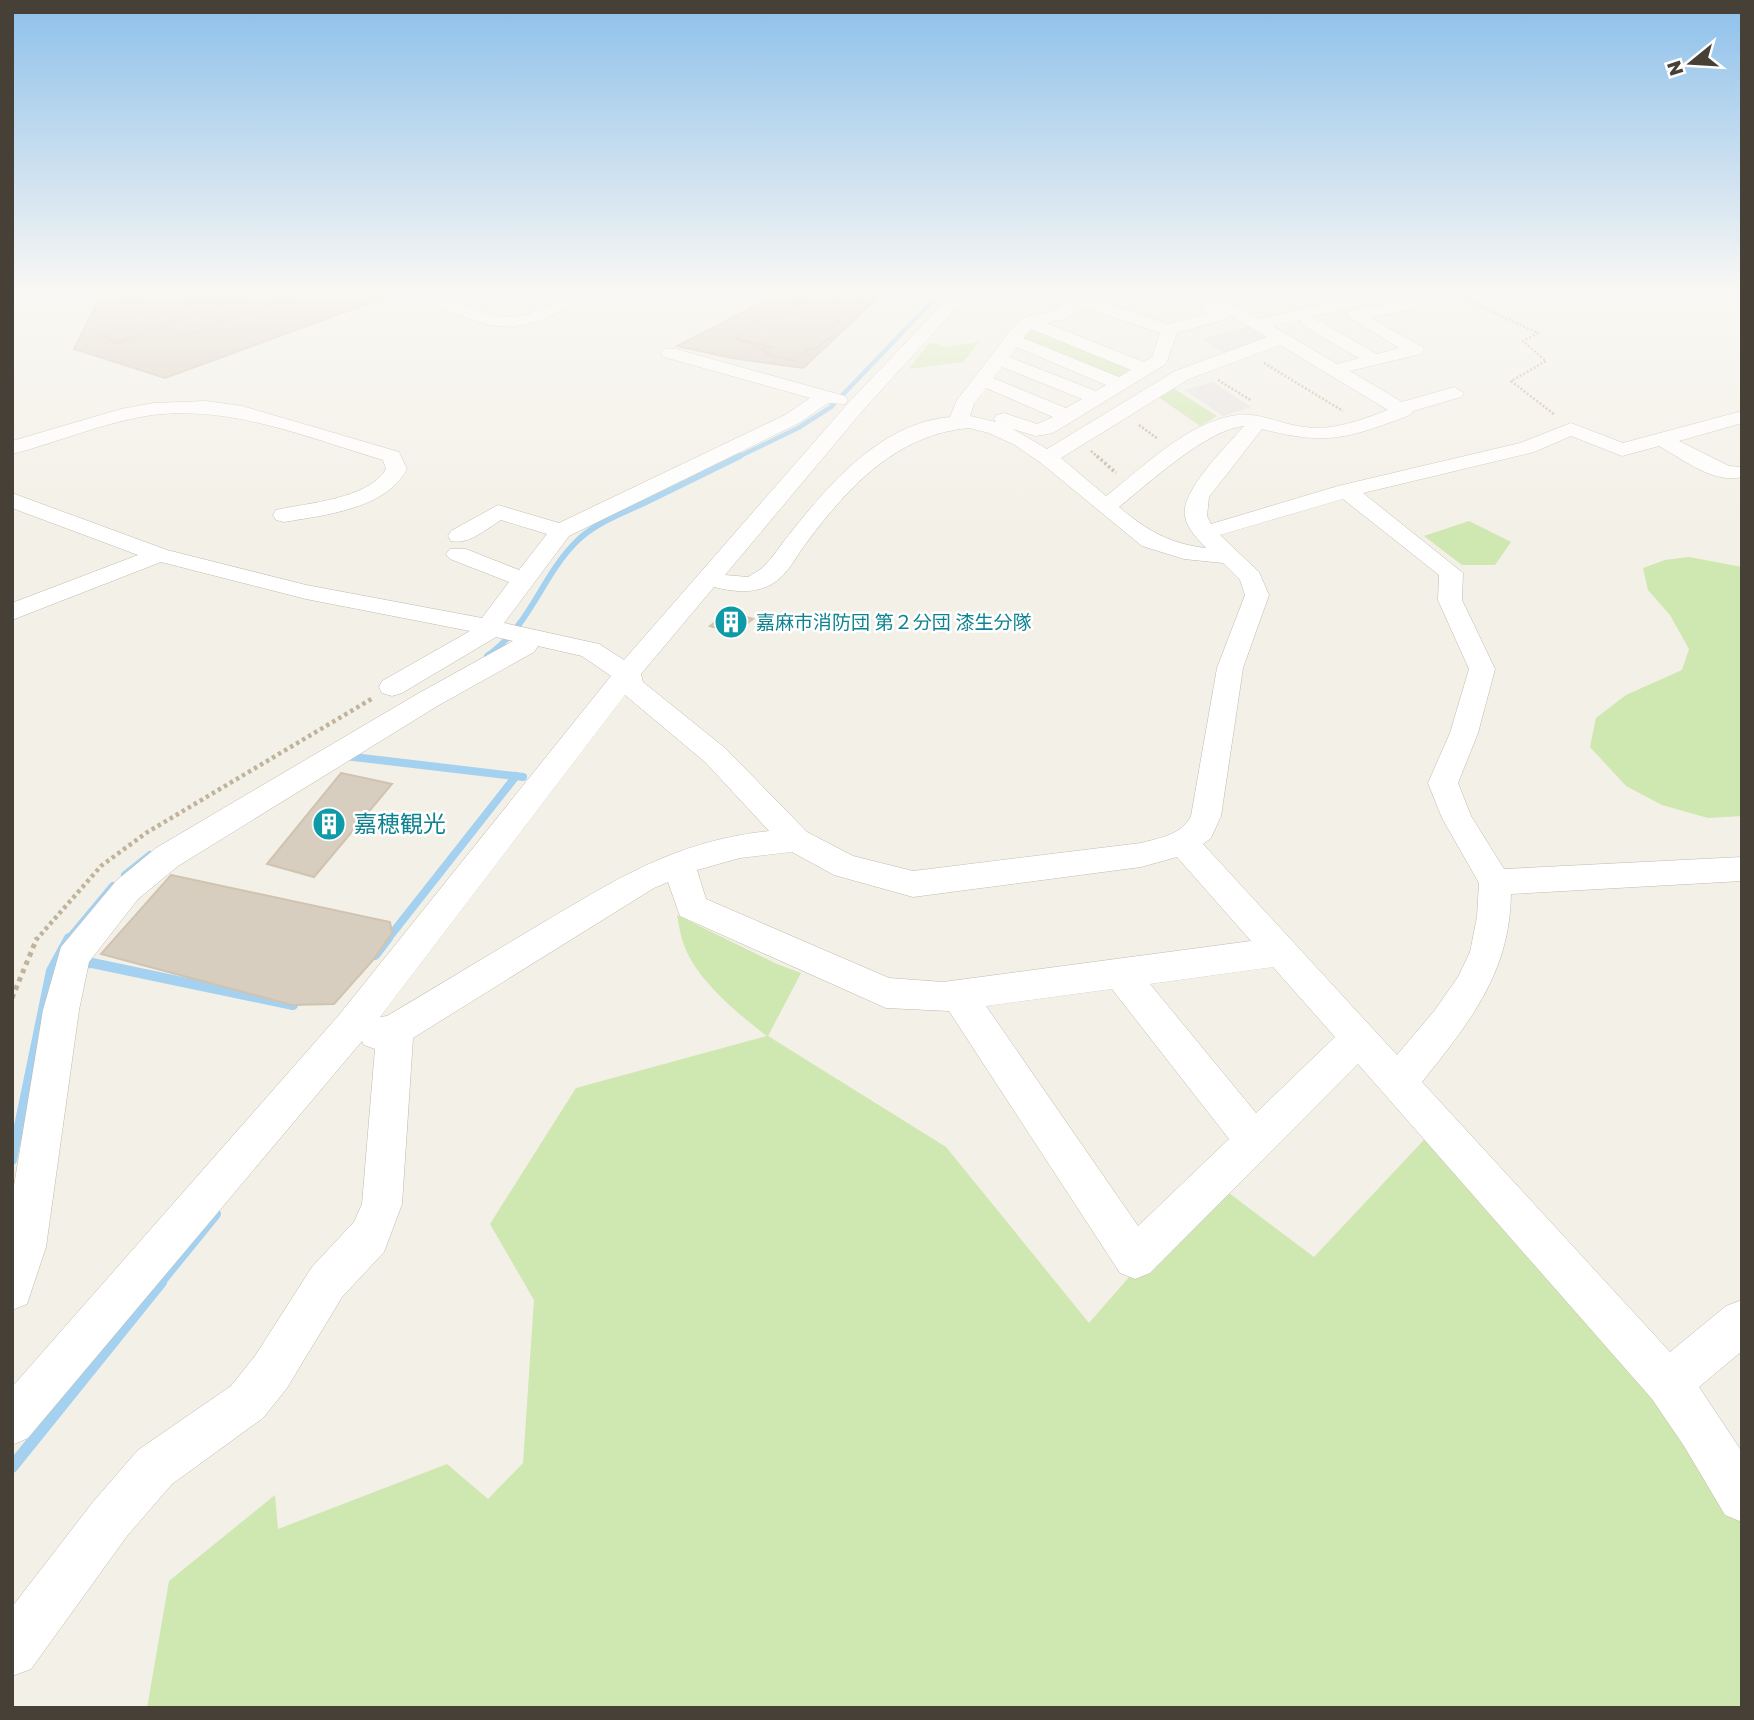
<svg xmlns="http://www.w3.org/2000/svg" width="1754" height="1720" viewBox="0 0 1754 1720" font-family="'Golos Text','Noto Sans JP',sans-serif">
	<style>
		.green { fill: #cfe7b0 }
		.parking { fill: #e5e2df }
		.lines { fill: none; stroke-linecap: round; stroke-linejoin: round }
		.stream-far4 { stroke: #a4d1ef; stroke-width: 4.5 }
		.stream-far3 { stroke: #a4d1ef; stroke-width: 6 }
		.stream-far2 { stroke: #a4d1ef; stroke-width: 8 }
		.stream-far1 { stroke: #a4d1ef; stroke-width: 10 }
		.stream { stroke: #a4d1ef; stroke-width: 12 }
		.building { fill: #d8cec0; stroke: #d0c3b0; stroke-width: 2 }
		.minor-casing { stroke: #c2baad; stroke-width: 1 }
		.path-far3 { stroke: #c0b39b; stroke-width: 2.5; stroke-dasharray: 2 2; stroke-linecap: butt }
		.path-far2 { stroke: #c0b39b; stroke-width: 3.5; stroke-dasharray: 2.5 2.5; stroke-linecap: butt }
		.path-far1 { stroke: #c0b39b; stroke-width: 4.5; stroke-dasharray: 3.5 3.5; stroke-linecap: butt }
		.path { stroke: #c0b39b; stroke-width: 5; stroke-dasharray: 4.5 4.5; stroke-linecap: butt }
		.minor { fill: #fff; fill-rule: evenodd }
		.labels { text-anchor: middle; stroke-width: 5; stroke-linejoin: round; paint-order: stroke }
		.far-culture-label { font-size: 19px; fill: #0d838f; stroke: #fff; text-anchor: start }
		.culture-label { font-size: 23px; fill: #0d838f; stroke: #fff; text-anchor: start }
	</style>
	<rect width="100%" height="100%" fill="#f3f0e7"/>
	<!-- green -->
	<g class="green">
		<polygon points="1025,328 1037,328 1133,367 1118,378 1015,339"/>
		<polygon points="979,342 963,362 909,369 928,344 937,343 943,347"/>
		<polygon points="1170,386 1217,416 1200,426 1157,396"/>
		<polygon points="1469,521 1511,542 1495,565 1462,565 1424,536"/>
		<polygon points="1689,557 1742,567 1742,816 1708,818 1662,805 1626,786 1590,747 1596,718 1626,695 1682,670 1689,649 1670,615 1648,590 1643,568 1665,560"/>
		<path d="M 677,915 L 777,964 L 801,973 L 768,1036 L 946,1147 L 1089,1323 L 1213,1181 L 1314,1257 L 1437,1126 L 1742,1498 L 1742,1708 L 147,1708 L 169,1581 L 275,1495 L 278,1529 L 447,1464 L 488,1499 L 523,1463 L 534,1300 L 490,1224 L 576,1088 L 767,1036 C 738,1014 694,978 683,942 C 680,934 679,924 677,915 Z"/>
	</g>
	<!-- parking -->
	<g class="parking">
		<polygon points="1250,326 1270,339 1225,353 1202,339"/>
		<polygon points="1213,382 1251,407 1223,416 1185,390"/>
	</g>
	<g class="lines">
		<!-- stream-far4 -->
		<polyline class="stream-far4" points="736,458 798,428 831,407 942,291"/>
		<!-- stream-far3 -->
		<path class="stream-far3" d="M 487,656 C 531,625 540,579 575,543 C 593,524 620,514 644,503 C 676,487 708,472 740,456"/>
		<!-- stream-far2 -->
		<g class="stream-far2">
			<polyline points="345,756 523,777"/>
			<polyline points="125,875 150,855"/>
			<polyline points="68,940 113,886"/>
			<polyline points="387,940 516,776"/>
		</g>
		<!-- stream-far1 -->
		<g class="stream-far1">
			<polyline points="375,955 388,938"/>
			<polyline points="80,964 92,963 293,1005"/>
			<polyline points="12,1160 51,971 69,938"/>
			<polyline points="160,1283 216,1214"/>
		</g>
		<!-- stream -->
		<polyline class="stream" points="12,1467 161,1282"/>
	</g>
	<!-- building -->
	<g class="building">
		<polygon points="103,291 402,291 165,378 74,349"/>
		<polygon points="162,291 236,291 225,292 148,319 119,305"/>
		<polygon points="260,291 289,291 299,295 186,336 163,325"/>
		<polygon points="784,291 885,291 803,368 732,358 677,346"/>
		<polygon points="813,291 841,297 846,293 864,296 845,313 853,314 850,317 841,315 836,320 840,321 829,331 836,332 816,349 810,348 795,361 765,354 768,352 762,350 766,347 774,348 736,339 774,309 817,318 824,311 795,306"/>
		<polygon points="129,327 143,334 117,343 103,336"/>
		<polygon points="728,612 753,619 734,633 710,626"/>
		<polygon points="341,773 392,784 314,877 267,864"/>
		<polygon points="171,875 390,922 392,933 374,959 334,1004 292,1005 101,954"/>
	</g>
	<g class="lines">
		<defs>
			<g id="minor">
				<polygon points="27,291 56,291 54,294 12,304 12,294"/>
				<path d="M 441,291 L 457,291 L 452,298 L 455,301 C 473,308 493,318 513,317 C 545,314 565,289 600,291 L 543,320 L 513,327 L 487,325 L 443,309 L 435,298 Z"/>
				<path d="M 955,291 L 972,291 L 864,409 L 725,575 L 748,577 L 761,569 C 773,558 781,544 792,531 C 831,482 882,423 950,417 L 957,400 L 1017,322 L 1028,316 L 1056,311 L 1071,298 L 1098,291 L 1122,291 L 1120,294 L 1098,301 L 1169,324 L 1207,314 L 1190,300 L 1193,296 L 1184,291 L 1216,293 L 1260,319 L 1376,292 L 1384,297 L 1382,300 L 1312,317 L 1377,354 L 1399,348 L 1347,316 L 1349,312 L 1406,300 L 1412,301 L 1414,305 L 1412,309 L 1370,318 L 1421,346 L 1424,350 L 1421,354 L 1350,371 L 1402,402 L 1454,387 L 1464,393 L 1461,397 L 1413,411 L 1410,415 C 1349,438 1327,446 1262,429 L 1209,497 L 1207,516 L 1211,524 L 1338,486 L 1520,443 L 1571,423 L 1623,443 L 1742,411 L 1742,423 L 1679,441 L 1729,466 L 1742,467 L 1742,477 C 1713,484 1683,459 1659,446 L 1622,456 L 1571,436 L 1534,452 L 1363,493 L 1463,573 L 1462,600 L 1495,669 L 1478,733 L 1458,783 L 1471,816 L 1504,869 L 1742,857 L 1742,881 L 1511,894 C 1510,973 1469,1023 1422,1082 L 1670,1352 L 1726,1306 L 1742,1300 L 1742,1351 L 1699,1387 L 1742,1452 L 1742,1522 L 1725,1515 L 1684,1446 L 1652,1399 L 1358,1064 L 1150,1273 L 1135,1279 L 1120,1273 L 949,1011 L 886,1008 L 680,916 L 668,882 L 654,888 L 413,1038 L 402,1204 L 384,1252 L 342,1297 L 287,1388 L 263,1418 L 172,1484 L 127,1536 L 31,1669 L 12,1676 L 12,1607 L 93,1502 L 138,1450 L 231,1386 L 255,1356 L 312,1267 L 354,1222 L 362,1204 L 375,1049 L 364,1045 L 362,1041 L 28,1438 L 12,1445 L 12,1387 L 339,1015 L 611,676 L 582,656 L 538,646 L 534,652 L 439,705 L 178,866 L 138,899 L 89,962 L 79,1010 L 46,1247 L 27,1304 L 12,1310 L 12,1198 L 43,1010 L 61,947 L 116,881 L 156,848 L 419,693 L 513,641 L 496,637 L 402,693 L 392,696 L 382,693 L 379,687 L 382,681 L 470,631 L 306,599 L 161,562 L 12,620 L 12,603 L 138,555 L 12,508 L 12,493 L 167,550 L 306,585 L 482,618 L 509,582 L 450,559 L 446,554 L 450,549 L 466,549 L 519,570 L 547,534 L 501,520 C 486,529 469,545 451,541 L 448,536 L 451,531 L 498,505 L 559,523 L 785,415 L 810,398 L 664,357 L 661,353 L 664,349 L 676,349 L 845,396 L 848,400 L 845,404 L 828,403 L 799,423 L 569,536 L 504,623 L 599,644 L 624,660 L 850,401 ZM 1082,307 L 1160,333 L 1152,357 L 1144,362 L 1046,323 L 1067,319 ZM 1229,315 L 1267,337 L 1175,371 L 1047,449 L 1013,429 L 1036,436 L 1053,433 L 1166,364 L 1177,333 L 1227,319 ZM 1300,320 L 1302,325 L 1359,358 L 1337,364 L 1273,326 ZM 1031,329 L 1131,370 L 1119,377 L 1023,338 ZM 1280,345 L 1388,410 C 1361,420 1333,431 1305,427 C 1282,425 1260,412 1237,415 C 1187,422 1144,467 1106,496 L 1061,458 L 1189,379 ZM 1016,347 L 1106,385 L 1096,391 L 1009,357 ZM 1002,367 L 1082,399 L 1066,408 L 993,378 ZM 986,388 L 1053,417 L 1037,424 L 1004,413 L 997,415 L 994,419 L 996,422 L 970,416 L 974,404 ZM 1244,426 C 1227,446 1180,491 1185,516 C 1187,529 1198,539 1206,548 C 1170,544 1146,530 1119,507 C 1148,484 1207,429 1244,426 ZM 969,428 L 989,433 L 1015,445 L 1041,463 L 1142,546 L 1184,559 L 1223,563 L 1240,580 L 1245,595 L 1217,668 L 1191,816 C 1182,835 1159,838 1141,843 L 913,871 L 853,856 L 807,832 L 725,748 L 643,682 L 641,674 L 714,587 C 734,592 754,594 772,584 C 788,575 796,556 807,542 C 848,487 897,434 969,428 ZM 1343,499 L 1439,575 L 1438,600 L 1469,669 L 1450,733 L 1428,783 L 1442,818 L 1479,883 L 1477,917 L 1470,952 L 1458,977 L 1435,1010 L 1397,1055 L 1203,844 L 1211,838 L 1221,816 L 1243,668 L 1269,595 L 1259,572 L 1220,535 ZM 625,695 L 705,762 L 769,831 C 675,841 617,879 539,925 C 488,955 438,986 387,1016 L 380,1017 ZM 792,852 L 834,875 L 913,897 L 1141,867 L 1177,857 L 1251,941 L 943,982 L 889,978 L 706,899 L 697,870 L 740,858 ZM 1273,967 L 1335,1037 L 1256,1113 L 1150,984 ZM 1112,989 L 1229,1139 L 1138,1226 L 986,1006 Z"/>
				<path d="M 206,401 L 242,406 L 399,452 L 407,469 C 386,509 325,515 284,522 L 276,520 L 273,515 L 276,510 C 307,503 369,499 386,469 L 383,460 C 308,438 232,405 152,415 C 104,422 59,442 12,454 L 12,441 L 121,409 L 154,403 Z"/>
			</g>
		</defs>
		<!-- minor casing -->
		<use href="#minor" class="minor-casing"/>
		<!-- path-far3 -->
		<g class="path-far3">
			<polyline points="1447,291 1538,333 1523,341 1546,361 1511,381 1555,415"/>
			<polyline points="1264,363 1343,411"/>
			<polyline points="1218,380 1252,401"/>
			<polyline points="1139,425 1158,439"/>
			<polyline points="1091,451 1099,458"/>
		</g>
		<!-- path-far2 -->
		<polyline class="path-far2" points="1097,456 1116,473"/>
		<!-- path-far1 -->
		<polyline class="path-far1" points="36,940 101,866 146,833 373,698"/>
		<!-- path -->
		<polyline class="path" points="12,998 37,938"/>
		<!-- minor -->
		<use href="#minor" class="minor"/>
	</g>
	<!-- sky -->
	<linearGradient id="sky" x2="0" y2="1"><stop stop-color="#8dc0eb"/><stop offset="0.55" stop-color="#faf8f4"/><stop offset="1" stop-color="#faf8f4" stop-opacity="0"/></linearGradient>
	<rect width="1754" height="531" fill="url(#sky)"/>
	<!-- icons -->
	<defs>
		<symbol id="building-disc" viewBox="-11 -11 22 22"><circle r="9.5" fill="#0f9aa8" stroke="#fff"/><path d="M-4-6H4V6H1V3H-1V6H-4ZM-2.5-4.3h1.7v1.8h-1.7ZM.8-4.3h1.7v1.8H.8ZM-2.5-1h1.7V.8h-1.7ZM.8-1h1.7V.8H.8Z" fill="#fff"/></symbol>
	</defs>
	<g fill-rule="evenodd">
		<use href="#building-disc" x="712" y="603" width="38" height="38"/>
		<use href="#building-disc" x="310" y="805" width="38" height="38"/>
	</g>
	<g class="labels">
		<!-- far-culture labels -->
		<g class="far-culture-label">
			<text x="756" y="629">嘉麻市消防団 第２分団 漆生分隊</text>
		</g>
		<!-- culture labels -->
		<g class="culture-label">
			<text x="354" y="832">嘉穂観光</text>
		</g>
	</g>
	<!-- border -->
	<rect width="1754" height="1720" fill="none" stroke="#464036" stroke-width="28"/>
	<!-- north arrow -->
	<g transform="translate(1691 63) rotate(252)" stroke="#ffffff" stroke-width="5" paint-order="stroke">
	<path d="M0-5L12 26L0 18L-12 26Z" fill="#464036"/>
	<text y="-10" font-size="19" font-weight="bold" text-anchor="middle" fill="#464036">N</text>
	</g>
</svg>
